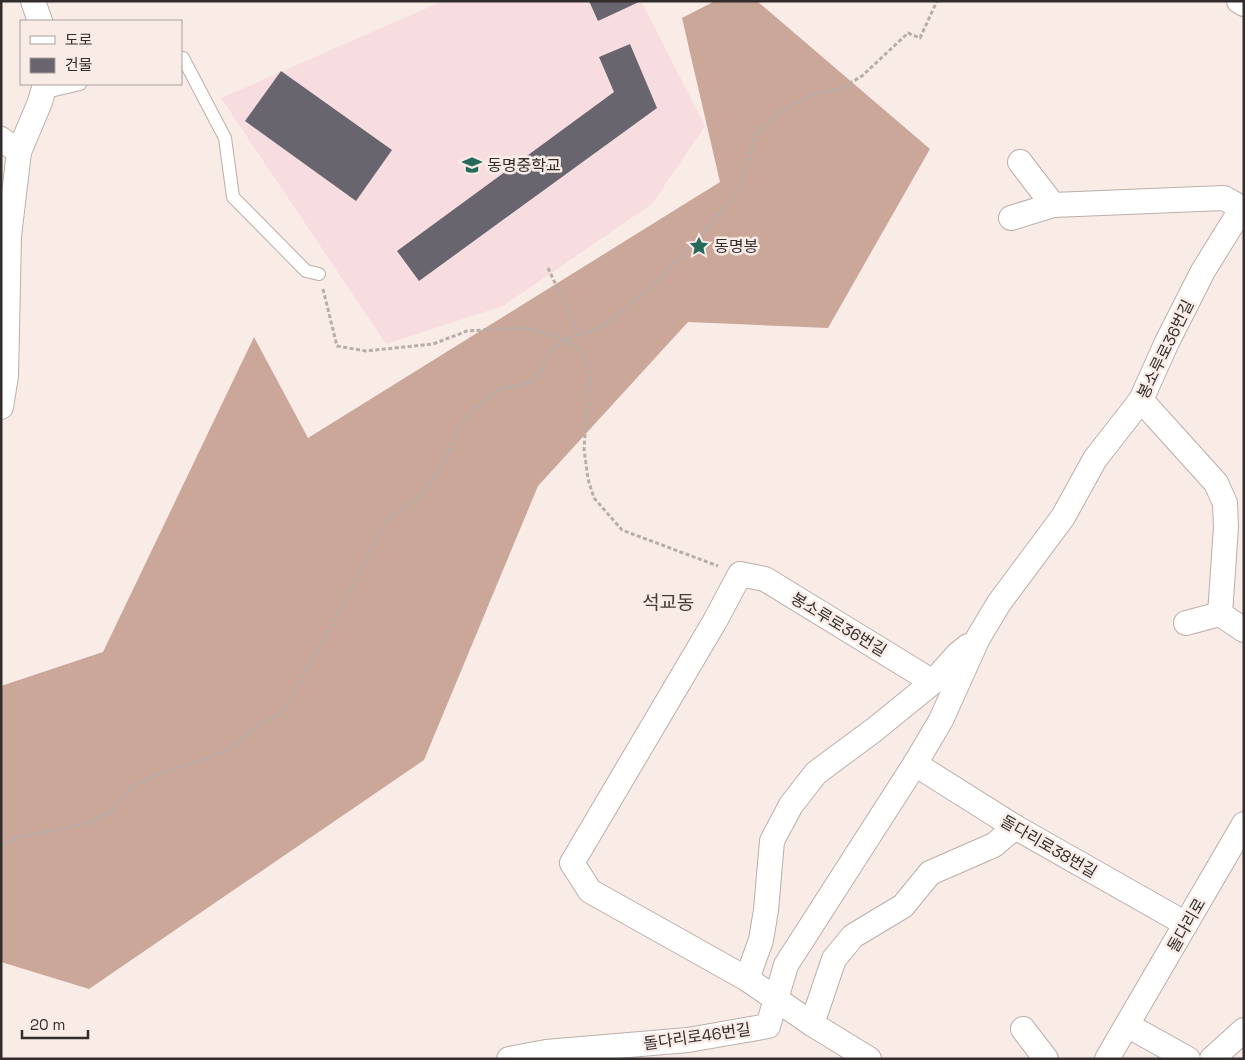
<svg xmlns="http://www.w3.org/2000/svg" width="1245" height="1060" viewBox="0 0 1245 1060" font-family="'Space Grotesk','Noto Sans KR',sans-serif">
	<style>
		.education { fill: #f8dde0 }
		.forest { fill: #cba799 }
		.building { fill: #68656e }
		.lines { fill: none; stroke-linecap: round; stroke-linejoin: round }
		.service-casing { stroke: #bbaeaa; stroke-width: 14 }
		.minor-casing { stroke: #bbaeaa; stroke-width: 26 }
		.path { stroke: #b7ada9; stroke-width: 3; stroke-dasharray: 4 2.5; stroke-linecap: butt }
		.service { stroke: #fff; stroke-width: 12 }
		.minor { stroke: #fff; stroke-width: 24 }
		.labels { text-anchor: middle; stroke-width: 5; stroke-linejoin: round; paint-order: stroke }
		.poi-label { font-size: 16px; fill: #322d2c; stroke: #f9ece7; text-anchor: start }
		.street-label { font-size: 16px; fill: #322d2c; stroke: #f9ece7 }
		.quarter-label { font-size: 19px; fill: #443a36; stroke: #f9ece7 }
	</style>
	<rect width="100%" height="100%" fill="#f9ece7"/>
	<!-- education -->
	<polygon class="education" points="443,1 641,1 705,126 652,204 503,306 386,344 221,98"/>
	<!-- forest -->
	<polygon class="forest" points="715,1 757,1 930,149 828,328 688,322 538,486 424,760 89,989 1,962 1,686 103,652 254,337 308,438 720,182 682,18"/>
	<!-- building -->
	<g class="building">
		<polygon points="589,1 641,1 598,21"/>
		<polygon points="630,44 657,108 419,281 397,251 614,92 599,57"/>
		<polygon points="281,71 392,150 356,201 245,121"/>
	</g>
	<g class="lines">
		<defs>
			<g id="service">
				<polyline points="181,58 183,58 225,138 233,197 306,271 319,274"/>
				<polyline points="42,93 80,84"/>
			</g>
			<g id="minor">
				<polyline points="33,1 40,21"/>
				<polyline points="1239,1 1244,4"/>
				<polyline points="1,139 19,152"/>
				<polyline points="1020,162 1053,205 1224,198 1242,208"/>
				<polyline points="1011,218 1053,205"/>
				<polyline points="1141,400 1216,483 1225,503 1226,527 1220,614 1244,630"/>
				<polyline points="1,407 6,376 9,236 19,152 40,102 45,84"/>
				<polyline points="1186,623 1220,614"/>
				<polyline points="915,764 1015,827 1186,924"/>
				<polyline points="747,979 761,940 766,910 772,841 791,805 816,773 874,730 933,682 958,654 968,646"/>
				<polyline points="812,1024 834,959 853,936 903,906 930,873 994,845 1015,827"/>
				<polyline points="1127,1025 1188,1059"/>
				<polyline points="1023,1029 1046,1059"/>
				<polyline points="509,1059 546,1052 688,1040 768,1026 786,965 915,764 941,720 978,638 999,603 1063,517 1095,459 1141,400 1167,342 1203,271 1242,208 1244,208"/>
				<polyline points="869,1059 812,1024 747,979 590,891 572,863 715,621 740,574 765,579 933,682"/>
				<polyline points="1107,1059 1244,824"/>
				<polyline points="1212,1059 1244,1030"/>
			</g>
		</defs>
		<!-- service casing -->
		<use href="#service" class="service-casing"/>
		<!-- minor casing -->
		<use href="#minor" class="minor-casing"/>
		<!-- path -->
		<g class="path">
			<polyline points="548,268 579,334"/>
			<polyline points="323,289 337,346 366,351 433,344 467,331 519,328 543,332 566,340 581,351 590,372 584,449 588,479 594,498 622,530 718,566"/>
			<polyline points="1,846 19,837 89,823 111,811 135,784 160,773 211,757 231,747 261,723 282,713 338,614 374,544 389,518 417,498 432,481 445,460 459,426 481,403 501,388 517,386 535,380 542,369 551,350 566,340 579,334 595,330 615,318 662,276 705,231 739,191 757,131 777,114 810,95 840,89 862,76 908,33 920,38 937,1"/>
		</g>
		<!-- service -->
		<use href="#service" class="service"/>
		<!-- minor -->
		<use href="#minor" class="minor"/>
	</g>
	<!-- icons -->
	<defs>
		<symbol id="school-bare" viewBox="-9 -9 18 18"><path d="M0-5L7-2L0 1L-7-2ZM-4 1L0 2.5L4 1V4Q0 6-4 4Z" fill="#266a5b" stroke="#f9ece7" stroke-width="2.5" paint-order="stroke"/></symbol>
		<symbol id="sight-bare" viewBox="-9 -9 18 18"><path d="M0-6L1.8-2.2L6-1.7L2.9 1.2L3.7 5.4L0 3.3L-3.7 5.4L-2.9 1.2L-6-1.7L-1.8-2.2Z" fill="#266a5b" stroke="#f9ece7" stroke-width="2.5" paint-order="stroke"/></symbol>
	</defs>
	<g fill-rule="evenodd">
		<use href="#school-bare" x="458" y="151" width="28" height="28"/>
		<use href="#sight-bare" x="685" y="232" width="28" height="28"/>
	</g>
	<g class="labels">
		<!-- poi labels -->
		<g class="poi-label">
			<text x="487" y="171">동명중학교</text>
			<text x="714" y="252">동명봉</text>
		</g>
		<!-- street labels -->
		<g class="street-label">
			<text transform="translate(1165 349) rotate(-64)" y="6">봉소루로36번길</text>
			<text transform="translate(839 624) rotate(31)" y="6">봉소루로36번길</text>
			<text transform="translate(1049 846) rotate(30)" y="6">돌다리로38번길</text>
			<text transform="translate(1186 925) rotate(-60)" y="6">돌다리로</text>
			<text transform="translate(697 1036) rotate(-8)" y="6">돌다리로46번길</text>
		</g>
		<!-- quarter labels -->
		<g class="quarter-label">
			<text x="668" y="609">석교동</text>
		</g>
	</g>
	<!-- border -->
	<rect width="1245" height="1060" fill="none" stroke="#322d2c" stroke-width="5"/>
	<!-- legend -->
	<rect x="20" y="20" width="162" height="65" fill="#f9ece7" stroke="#a9a09c"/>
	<rect x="30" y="36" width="25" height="8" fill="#ffffff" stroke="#a9a09c"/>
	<text x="65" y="45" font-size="15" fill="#322d2c">도로</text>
	<rect x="30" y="58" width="25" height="15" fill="#68656e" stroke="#a9a09c"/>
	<text x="65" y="70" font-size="15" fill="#322d2c">건물</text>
	<!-- scale -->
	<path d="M22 1030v8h66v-8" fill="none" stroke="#322d2c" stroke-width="2.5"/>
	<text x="30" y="1030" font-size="15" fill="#322d2c" stroke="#f9ece7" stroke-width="4" paint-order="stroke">20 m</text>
</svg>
